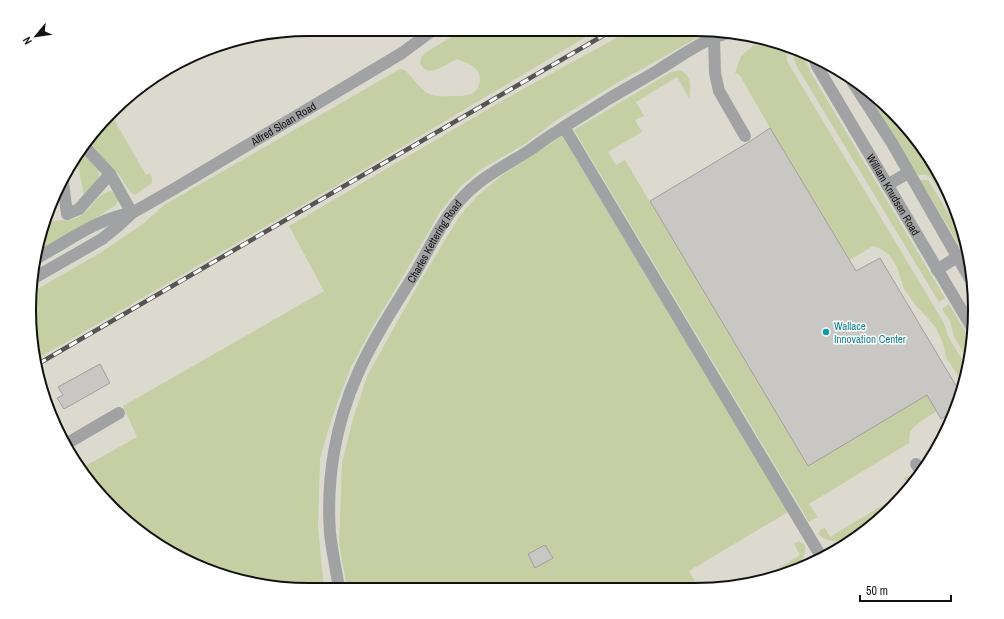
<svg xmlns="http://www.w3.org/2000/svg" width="1004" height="619" viewBox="0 0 1004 619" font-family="'Archivo Narrow',sans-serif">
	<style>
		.built { fill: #dcdacf }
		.green { fill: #c6cfa3 }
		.building { fill: #c8c7c3; stroke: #a0a09c }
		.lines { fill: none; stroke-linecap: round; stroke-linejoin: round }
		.minor { stroke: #a1a2a3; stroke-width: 12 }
		.rail-casing { stroke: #565553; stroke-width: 4.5 }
		.rail { stroke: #fff; stroke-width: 3; stroke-dasharray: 9; stroke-linecap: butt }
		.culture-dot { fill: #0f9aa8; stroke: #fff; stroke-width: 1.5 }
		.labels { text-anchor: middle; stroke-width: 3; stroke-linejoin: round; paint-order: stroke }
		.street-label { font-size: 11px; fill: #131211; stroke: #fff }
		.culture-label { font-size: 11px; fill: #0d838f; stroke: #fff; text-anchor: start }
		.rim { fill: none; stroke: #131211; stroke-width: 2 }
	</style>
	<rect width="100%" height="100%" fill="#e8e8e3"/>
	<!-- built -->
	<polygon class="built" points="310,29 731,31 802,50 865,87 905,124 937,169 960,219 973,273 974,328 965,382 946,433 917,480 879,521 835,553 784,575 713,589 273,588 202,569 139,532 76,466 44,399 29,309 44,220 76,153 139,87 220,44"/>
	<!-- green -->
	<g class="green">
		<path d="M 462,30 L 596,31 L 375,163 L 37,359 L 29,309 L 32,292 L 100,253 L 144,223 L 164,205 L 400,69 C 411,69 418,94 436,96 C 441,97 446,96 451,96 C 464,96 478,97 480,80 C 480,76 479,72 476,69 C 471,64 462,61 457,59 C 445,64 428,80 420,63 L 421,57 L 427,52 Z"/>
		<polygon points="629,31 709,31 617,83 558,119 525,144 483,168 461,186 440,212 412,261 371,330 351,367 339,398 328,431 320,459 318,527 324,588 273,588 202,569 139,532 80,469 137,437 123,406 324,291 289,226 514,94"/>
		<polygon points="754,45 786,46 787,61 944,323 948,336 963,361 964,371 962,381 946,358 943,343 936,328 926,316 917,307 904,289 901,280 897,267 889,255 881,249 873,246 850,260 770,128 739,74 735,73 741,56"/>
		<polygon points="793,48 804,57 811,73 945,298 939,302 797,67 794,59"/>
		<path d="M 680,70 C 692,76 691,86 689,98 L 677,77 L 636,102 L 644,116 L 635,120 L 642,132 L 608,152 L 616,165 L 625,160 L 808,466 L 927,395 L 937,411 L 920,422 L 910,431 L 909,443 L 809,504 L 818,517 L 809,522 L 574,130 L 671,72 Z"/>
		<path d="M 864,87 L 905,124 L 937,169 L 960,219 L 962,227 L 932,179 C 927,174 923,174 917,176 Z"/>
		<polygon points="112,116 146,175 150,173 152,178 152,183 135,195 131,193 120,176 87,142"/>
		<polygon points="562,136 788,512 689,571 700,589 347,588 339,543 342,463 353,419 367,376 419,283 459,217 476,197 501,176"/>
		<polygon points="80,150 99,171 99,177 84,197 76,154"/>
		<polygon points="920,180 927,180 929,181 966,243 971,265"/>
		<path d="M 111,191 L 116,193 L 118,200 L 116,205 L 58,243 L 38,254 L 44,220 L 46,214 L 52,221 C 61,220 71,221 78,217 C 91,211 97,193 111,191 Z"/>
		<polygon points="949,304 972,343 969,361 954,337 950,321 942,309"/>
		<polygon points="907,476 912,476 915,479 915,482 910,487 904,478"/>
		<path d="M 908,490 L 888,512 L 838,541 C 829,541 824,540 818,534 L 821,529 L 825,528 L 830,537 Z"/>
		<path d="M 799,541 L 805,545 C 807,561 793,571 779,576 C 773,579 764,579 757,581 L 800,555 L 794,544 Z"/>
	</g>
	<!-- building -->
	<g class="building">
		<polygon points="770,128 856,271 880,258 961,394 954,411 941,419 927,395 808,466 650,201 749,142"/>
		<polygon points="100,364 110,383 64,409 57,398 63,395 58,387"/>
		<polygon points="545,545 553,558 535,568 528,554"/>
	</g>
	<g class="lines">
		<!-- minor -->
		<g class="minor">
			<polyline points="714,38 715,73 719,91 745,136"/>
			<path id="s1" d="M 814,57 L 817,66 L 974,331"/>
			<polyline points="850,78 892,143 973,284"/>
			<polyline points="564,127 822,558"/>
			<polyline points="84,146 110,174 132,213"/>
			<polyline points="63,182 67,214 79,209 110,174"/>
			<polyline points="887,185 908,173"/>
			<path d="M 37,258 C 67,242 98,218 132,213"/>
			<polyline points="937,270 957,257"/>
			<path id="s2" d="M 34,278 L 102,239 L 118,226 L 132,213 L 174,189 L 402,53 L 433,30"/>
			<polyline points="66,444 119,413"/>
			<polyline points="916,464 922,473"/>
			<polyline points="827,556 843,547"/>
			<path id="s3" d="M 339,588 C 336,570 332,551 330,533 C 326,478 336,422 358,373 C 373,339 394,307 414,275 C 430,248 443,217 466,194 C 484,176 506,165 527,152 C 538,145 547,137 558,131 C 574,120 590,111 605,101 C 623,90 642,80 660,69 C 681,56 708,36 733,32"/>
		</g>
		<defs>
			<polyline id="rail" points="38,364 611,31"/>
		</defs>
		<!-- rail casing -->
		<use href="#rail" class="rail-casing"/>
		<!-- rail -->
		<use href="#rail" class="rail"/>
	</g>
	<!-- markers -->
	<circle class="culture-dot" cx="826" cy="332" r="4"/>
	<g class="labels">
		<!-- street labels -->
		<g class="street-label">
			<text dy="4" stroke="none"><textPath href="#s2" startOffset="294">Alfred Sloan Road</textPath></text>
			<text dy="4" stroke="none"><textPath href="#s1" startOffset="159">William Knudsen Road</textPath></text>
			<text dy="4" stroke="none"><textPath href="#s3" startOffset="372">Charles Kettering Road</textPath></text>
		</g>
		<!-- culture labels -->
		<g class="culture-label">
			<text x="834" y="330">Wallace<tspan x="834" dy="13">Innovation Center</tspan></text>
		</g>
	</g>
	<!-- crop -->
	<path d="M0 0H1004V619H0ZM309 36H695A273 273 0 0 1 968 309V310A273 273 0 0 1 695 583H309A273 273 0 0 1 36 310V309A273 273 0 0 1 309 36Z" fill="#fff" fill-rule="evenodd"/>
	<path class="rim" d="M309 36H695A273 273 0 0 1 968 309V310A273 273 0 0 1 695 583H309A273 273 0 0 1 36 310V309A273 273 0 0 1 309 36Z"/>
	<!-- north arrow -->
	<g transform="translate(36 36) rotate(241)" stroke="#ffffff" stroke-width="3" paint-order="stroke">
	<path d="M0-3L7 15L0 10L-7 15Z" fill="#131211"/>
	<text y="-6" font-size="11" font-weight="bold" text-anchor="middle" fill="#131211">N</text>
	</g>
	<!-- scale -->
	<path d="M860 595v6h91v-6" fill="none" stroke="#131211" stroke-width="2"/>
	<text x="866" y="595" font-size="12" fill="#131211" stroke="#ffffff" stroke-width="3" paint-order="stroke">50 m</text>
</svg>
